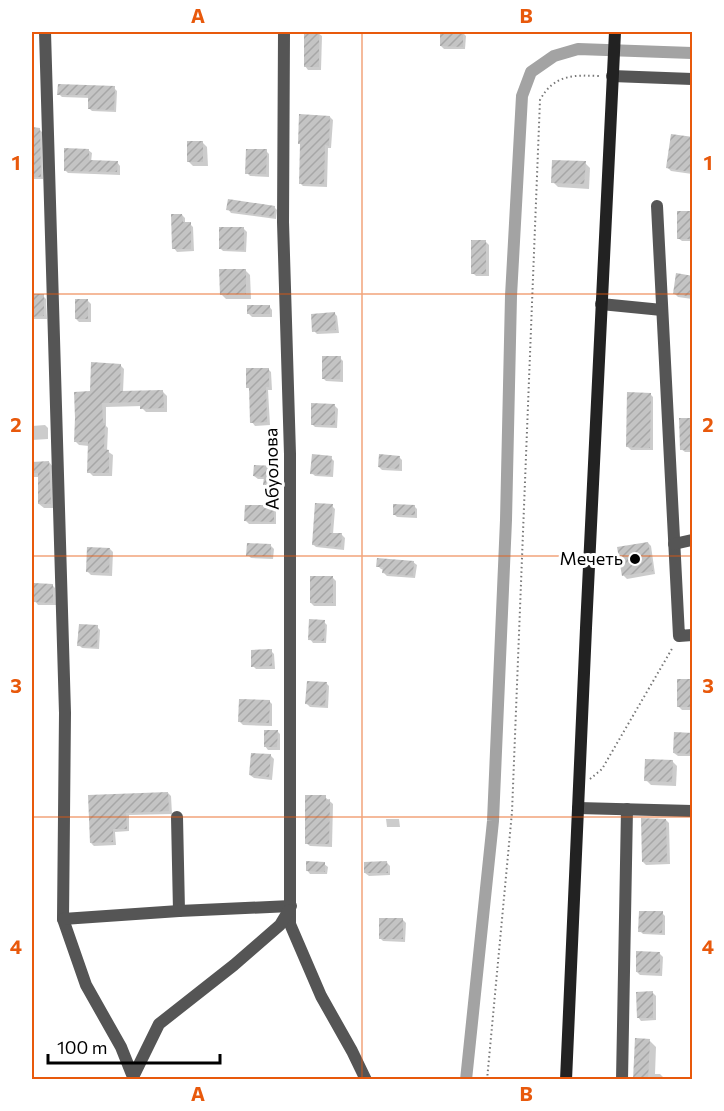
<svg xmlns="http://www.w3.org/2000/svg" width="724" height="1111" viewBox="0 0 724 1111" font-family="Commissioner,sans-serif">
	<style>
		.shadow { fill: #0003 }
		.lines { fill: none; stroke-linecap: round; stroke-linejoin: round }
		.canal { stroke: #a3a3a3; stroke-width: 12 }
		.building { fill: url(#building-hatch) }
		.path { stroke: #777; stroke-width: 2; stroke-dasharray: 1.5 3; stroke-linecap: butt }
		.street { stroke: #555; stroke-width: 12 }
		.secondary { stroke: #222; stroke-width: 12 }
		.grid { fill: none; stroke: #e8590c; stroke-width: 1.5; stroke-opacity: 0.55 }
		.poi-dot { fill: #000; stroke: #fff; stroke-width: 2 }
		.labels { text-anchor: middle; stroke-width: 6; stroke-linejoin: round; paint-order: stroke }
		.street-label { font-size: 18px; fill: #000; stroke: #fff }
		.poi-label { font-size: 18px; fill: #000; stroke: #fff; text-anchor: end }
		.neatline { fill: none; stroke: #e8590c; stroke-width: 2 }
		.grid-label { font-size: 20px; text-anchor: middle; font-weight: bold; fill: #e8590c }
	</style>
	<defs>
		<pattern id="building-hatch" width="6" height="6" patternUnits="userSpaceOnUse" patternTransform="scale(1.5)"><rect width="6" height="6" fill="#c4c4c4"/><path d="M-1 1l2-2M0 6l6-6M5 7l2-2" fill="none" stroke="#a7a7a7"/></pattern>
	</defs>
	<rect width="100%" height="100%" fill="#fff"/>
	<!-- shadow -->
	<g class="shadow">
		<polygon points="318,33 322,36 321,70 308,70 305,66"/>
		<polygon points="463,33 466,36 465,49 444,49 441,46"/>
		<polygon points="114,88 117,91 116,112 92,111 89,108 90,98 62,97 59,94"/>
		<polygon points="330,117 333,120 331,148 328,148 327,187 303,186 300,183 301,145 299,143"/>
		<polygon points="32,129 39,129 42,132 43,179 32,179 34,139 32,138"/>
		<polygon points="692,139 692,174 671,171 668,168"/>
		<polygon points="202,142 207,147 208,166 193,166 188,161"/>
		<polygon points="88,150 92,153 91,162 117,162 120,166 120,175 68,173 65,170"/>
		<polygon points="266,151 269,154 269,177 250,176 247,173"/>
		<polygon points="585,163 590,168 589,189 558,187 553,182"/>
		<polygon points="274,207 277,210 276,219 231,213 228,209"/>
		<polygon points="692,213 692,241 682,241 678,238"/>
		<polygon points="182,215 185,218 185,224 190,224 193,227 194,251 177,252 174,248"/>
		<polygon points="244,229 247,232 246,252 223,251 220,248"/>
		<polygon points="486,242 489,245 489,276 476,276 473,273"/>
		<polygon points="245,270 250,275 251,299 226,299 221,294"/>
		<polygon points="692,277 692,299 678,297 675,294"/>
		<polygon points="32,296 43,296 46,299 47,319 32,319"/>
		<polygon points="88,301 91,304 91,322 79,322 76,319"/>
		<polygon points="269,306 272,310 272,317 252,317 249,314"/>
		<polygon points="334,313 337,316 339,333 317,334 314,331"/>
		<polygon points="340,358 343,361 343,382 326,381 323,378"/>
		<polygon points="120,365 124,369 123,392 163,392 167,396 167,412 146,412 142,408 142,406 106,407 106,426 108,428 107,451 113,455 112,476 93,476 89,472 89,446 79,445 75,441 91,393"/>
		<polygon points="268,369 271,372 272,390 268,390 270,425 255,426 252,422 251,390 247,387"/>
		<polygon points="650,394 653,397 653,450 631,450 628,447"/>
		<polygon points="335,406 338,409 337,428 315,427 312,424"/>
		<polygon points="692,419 692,452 685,452 681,449"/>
		<polygon points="45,425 48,428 48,439 32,440 32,426"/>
		<polygon points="399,457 402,460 402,471 382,470 379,467"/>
		<polygon points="331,458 334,461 333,477 315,476 312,473"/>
		<polygon points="49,462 53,467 54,508 44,508 39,504 39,477 32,477 32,463"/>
		<polygon points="274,467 277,470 276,488 268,487 265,484 265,479 258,479 254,476"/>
		<polygon points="273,506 276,509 276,524 249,524 246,521"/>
		<polygon points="332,506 335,509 333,534 342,535 345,538 344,550 316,547 313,544"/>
		<polygon points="414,506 417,509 417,518 397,517 394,514"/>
		<polygon points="32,534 34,536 34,543 32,543"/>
		<polygon points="648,543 651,546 655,574 627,579 624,576 619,548"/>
		<polygon points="271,546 274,549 273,559 251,558 248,555"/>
		<polygon points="110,549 113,552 112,576 91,575 88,572"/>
		<polygon points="413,562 417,565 415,578 387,576 384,573 384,570 381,569 378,566"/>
		<polygon points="333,578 336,581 336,606 314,606 311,603"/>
		<polygon points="52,585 55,588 56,605 38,605 35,601"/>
		<polygon points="324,622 327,625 326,643 313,643 310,639"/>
		<polygon points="97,627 100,630 99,649 82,648 79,645"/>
		<polygon points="271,651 274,654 275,669 256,669 253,666"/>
		<polygon points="692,681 692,710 682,710 679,707"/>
		<polygon points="326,683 329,686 328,708 310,707 306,703"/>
		<polygon points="269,701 272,704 272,726 243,725 240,722"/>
		<polygon points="277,731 280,734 280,750 268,750 265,746"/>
		<polygon points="692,734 692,756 678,756 674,753"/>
		<polygon points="271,756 274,759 272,780 254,778 250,775"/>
		<polygon points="672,761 677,766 676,786 651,785 646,780"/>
		<polygon points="168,793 171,796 172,814 129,815 129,831 115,832 116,845 94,846 91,843 90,796"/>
		<polygon points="325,797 333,804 332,847 310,846 306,843"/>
		<polygon points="386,819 399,819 400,827 387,827"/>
		<polygon points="666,820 669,823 670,864 646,865 643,862"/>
		<polygon points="387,863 390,866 390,875 369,876 365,873"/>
		<polygon points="324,864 328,867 327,874 310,874 307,870"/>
		<polygon points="662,913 665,916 665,935 643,934 640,931"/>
		<polygon points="403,920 406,923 405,942 383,941 380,938"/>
		<polygon points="660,954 663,957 662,976 640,975 637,972"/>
		<polygon points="653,993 656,996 656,1020 641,1021 638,1017"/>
		<polygon points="649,1040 656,1047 655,1074 660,1074 666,1080 635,1080"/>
	</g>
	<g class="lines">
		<!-- canal -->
		<polyline class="canal" points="466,1080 493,821 506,520 511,296 522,96 531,72 554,56 578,49 692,53"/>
	</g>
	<!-- building -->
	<g class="building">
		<rect x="304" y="32" width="15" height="35"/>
		<polygon points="440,32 463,32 463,47 440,46"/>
		<polygon points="58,84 115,86 114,110 88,109 88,95 57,95"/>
		<polygon points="299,114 330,116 329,146 325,145 324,184 299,184 300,144 298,144"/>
		<polygon points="32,127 40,128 41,177 32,177"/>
		<polygon points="671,134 693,137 691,172 666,168"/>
		<rect x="187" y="141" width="16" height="21"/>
		<polygon points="64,148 89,149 89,160 118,161 117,172 64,171"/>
		<polygon points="246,149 267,149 266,174 245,174"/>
		<polygon points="552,160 586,161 584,184 551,183"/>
		<polygon points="228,199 275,206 274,217 226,210"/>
		<rect x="677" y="211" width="16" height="28"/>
		<polygon points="171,214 182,214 183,222 191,222 191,249 172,249"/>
		<polygon points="219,227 244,227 244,250 219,249"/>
		<rect x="471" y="240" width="15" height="34"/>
		<polygon points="219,269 246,269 246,294 220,295"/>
		<polygon points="676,273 693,276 693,297 673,294"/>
		<polygon points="32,294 44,294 44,316 32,317"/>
		<rect x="75" y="299" width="13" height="20"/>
		<rect x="247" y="305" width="23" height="9"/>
		<polygon points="335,312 336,330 312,332 311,314"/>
		<polygon points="322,356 341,356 340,379 322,379"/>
		<polygon points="91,362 121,364 120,391 163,390 164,408 140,409 140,402 102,403 103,423 105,423 104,449 109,450 109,473 87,473 88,442 74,442 75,418 74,392 90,391"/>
		<polygon points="246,368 269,368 269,387 266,387 267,422 250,423 249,388 246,388"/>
		<polygon points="627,392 651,393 650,448 626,447"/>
		<polygon points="311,403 335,404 335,425 311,425"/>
		<polygon points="679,418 693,418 693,450 680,450"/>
		<polygon points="312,454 332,456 330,475 310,474"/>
		<polygon points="379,454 400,456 399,469 378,467"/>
		<polygon points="49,461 51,504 38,504 38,473 32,473 32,462"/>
		<polygon points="254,465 275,466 273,485 263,485 264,477 253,476"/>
		<polygon points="315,503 333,504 330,533 342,533 341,547 312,545"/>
		<polygon points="393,504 415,505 415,515 393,515"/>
		<polygon points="245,505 274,505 274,522 244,521"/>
		<polygon points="648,542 653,571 622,576 617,547"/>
		<polygon points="247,543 271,544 271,556 246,556"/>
		<polygon points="87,547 110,548 109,573 86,572"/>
		<polygon points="377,558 414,561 413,576 382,573 383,567 376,567"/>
		<rect x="310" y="576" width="23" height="27"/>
		<polygon points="34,583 53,584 53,603 33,602"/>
		<polygon points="309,619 325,620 324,641 308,640"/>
		<polygon points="79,624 98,625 97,647 77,646"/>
		<polygon points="272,649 272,666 251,667 251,650"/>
		<rect x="677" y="679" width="16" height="28"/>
		<polygon points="307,681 327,682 325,706 305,704"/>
		<polygon points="239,699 270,700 269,723 238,722"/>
		<polygon points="264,730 278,730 277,747 264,747"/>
		<polygon points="674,732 693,733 693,754 673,753"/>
		<polygon points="251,753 271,754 269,777 249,775"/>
		<polygon points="645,759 673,760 672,782 644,781"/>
		<polygon points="168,792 169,811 126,813 127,829 113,829 113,842 90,843 88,795"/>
		<polygon points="305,795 326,795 326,800 330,799 329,844 305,844"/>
		<polygon points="641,818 666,819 667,862 642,862"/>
		<polygon points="306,861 325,862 325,872 306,871"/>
		<polygon points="387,861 388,873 364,873 364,862"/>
		<polygon points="639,911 663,911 662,933 638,932"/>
		<rect x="379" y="918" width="24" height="21"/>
		<polygon points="636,951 660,952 660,973 636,972"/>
		<polygon points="653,991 653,1018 637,1018 636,992"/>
		<polygon points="635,1038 650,1039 648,1080 633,1080"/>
	</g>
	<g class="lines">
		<!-- path -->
		<g class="path">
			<polyline points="590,779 602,769 673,647"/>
			<path d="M 487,1080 L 512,812 L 540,100 C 554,74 574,75 600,76"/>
		</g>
		<!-- street -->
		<g class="street">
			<polyline points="45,32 65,713 63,919 86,985 121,1047 133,1077"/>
			<polyline points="284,32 283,222 290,454 290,924 321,996 352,1051 366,1080"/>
			<polyline points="612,76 692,79"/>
			<polyline points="657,206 679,636 692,635"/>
			<polyline points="601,304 662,310"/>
			<polyline points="674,544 692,540"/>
			<polyline points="578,808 692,811"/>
			<polyline points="177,817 179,911"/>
			<polyline points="63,919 179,911 291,906"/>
			<polyline points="133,1080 133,1077 159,1024 234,965 280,925 289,910"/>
			<polyline points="622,1080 627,809"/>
		</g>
		<!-- secondary -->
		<polyline class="secondary" points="566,1080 586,628 615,32"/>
	</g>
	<!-- grid -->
	<path class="grid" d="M 362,32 L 362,1080M 32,294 L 692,294M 32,556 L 692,556M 32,817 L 692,817"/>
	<!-- markers -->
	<circle class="poi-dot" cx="635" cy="559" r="6"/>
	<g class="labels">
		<!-- street labels -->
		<g class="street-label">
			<text transform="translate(272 469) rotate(-91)" y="6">Абуолова</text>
		</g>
		<!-- poi labels -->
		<g class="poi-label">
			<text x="623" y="565">Мечеть</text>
		</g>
	</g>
	<!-- border -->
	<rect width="724" height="1111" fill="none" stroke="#ffffff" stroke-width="66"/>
	<!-- scale -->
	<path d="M48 1054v9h172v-9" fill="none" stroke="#000000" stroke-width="3"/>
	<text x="57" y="1054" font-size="18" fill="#000000" stroke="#ffffff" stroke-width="4.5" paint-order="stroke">100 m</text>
	<rect x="33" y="33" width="658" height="1045" class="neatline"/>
	<g class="grid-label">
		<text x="198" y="23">A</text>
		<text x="526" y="23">B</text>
		<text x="16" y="170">1</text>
		<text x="708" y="170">1</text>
		<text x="16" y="432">2</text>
		<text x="708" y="432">2</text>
		<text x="16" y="693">3</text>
		<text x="708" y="693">3</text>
		<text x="16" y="954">4</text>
		<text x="708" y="954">4</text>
		<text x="198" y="1101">A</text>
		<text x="526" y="1101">B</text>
	</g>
</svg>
